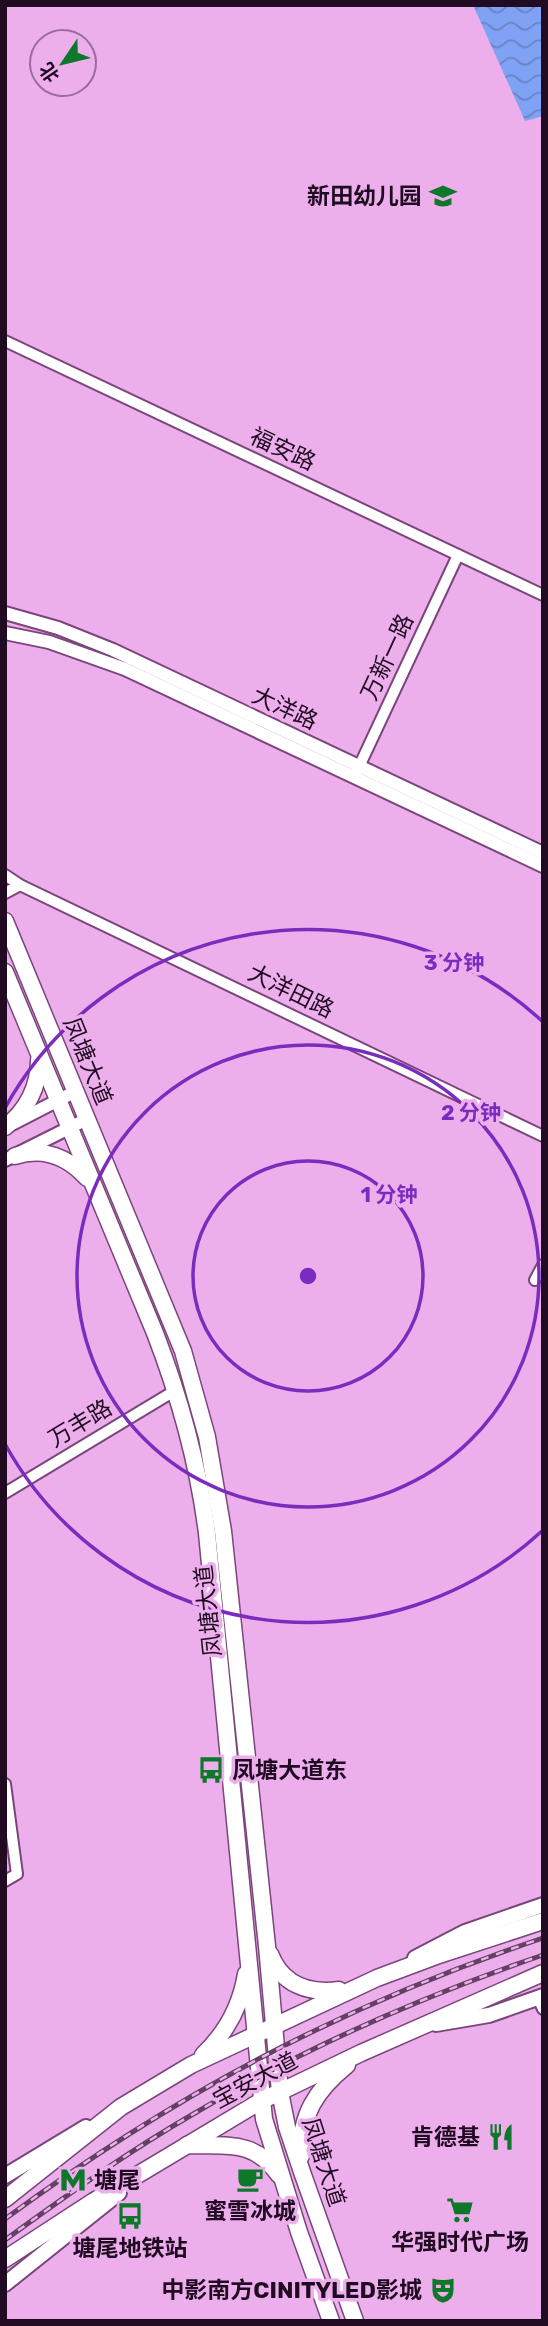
<svg xmlns="http://www.w3.org/2000/svg" width="548" height="2326" viewBox="0 0 548 2326" font-family="Rubik,'Noto Sans SC',sans-serif">
	<style>
		.water { fill: url(#water-waves) }
		.lines { fill: none; stroke-linecap: round; stroke-linejoin: round }
		.minor-casing { stroke: #7b457c; stroke-width: 14 }
		.tertiary-casing { stroke: #7b457c; stroke-width: 16 }
		.secondary-casing { stroke: #7b457c; stroke-width: 18 }
		.primary-casing { stroke: #7b457c; stroke-width: 19 }
		.minor { stroke: #fff; stroke-width: 10 }
		.tertiary { stroke: #fff; stroke-width: 12 }
		.secondary { stroke: #fff; stroke-width: 14 }
		.primary { stroke: #fff; stroke-width: 16 }
		.rail-casing { stroke: #644164; stroke-width: 5 }
		.rail { stroke: #ecafec; stroke-width: 2.5; stroke-dasharray: 8; stroke-linecap: butt }
		.ring { fill: none; stroke: #7b2cbf; stroke-width: 3.5 }
		.labels { text-anchor: middle; stroke-width: 7; stroke-linejoin: round; paint-order: stroke }
		.poi-label { font-size: 23px; font-weight: bold; fill: #210b22; stroke: #ecafec; text-anchor: end }
		.street-label { font-size: 23px; fill: #210b22; stroke: #ecafec }
		.centre { fill: #7b2cbf; stroke: #ecafec; stroke-width: 3.5 }
		.ring-label { font-size: 21px; text-anchor: middle; font-weight: bold; fill: #7b2cbf; stroke: #ecafec; stroke-width: 7; stroke-linejoin: round; paint-order: stroke }
	</style>
	<defs>
		<pattern id="water-waves" width="16" height="10" patternUnits="userSpaceOnUse" patternTransform="scale(1.75)"><rect width="16" height="10" fill="#80a2f5"/><path d="M0 5q4-4 8 0t8 0" fill="none" stroke="#6882c6"/></pattern>
	</defs>
	<rect width="100%" height="100%" fill="#ecafec"/>
	<!-- water -->
	<polygon class="water" points="473,5 543,5 543,116 525,121"/>
	<g class="lines">
		<defs>
			<g id="minor">
				<polyline points="5,341 543,595"/>
				<polyline points="357,771 458,555"/>
				<polyline points="5,875 20,885 543,1136"/>
				<polyline points="5,893 20,885"/>
				<polyline points="535,1280 543,1265"/>
				<polyline points="5,1493 176,1390"/>
				<polyline points="5,1784 17,1874 5,1881"/>
				<polyline points="538,1998 543,2009"/>
			</g>
			<g id="tertiary">
				<polyline points="5,613 58,628 113,650 543,853"/>
				<polyline points="5,633 49,642 125,669 543,866"/>
				<polyline points="14,1123 76,1091"/>
				<polyline points="5,1160 87,1119"/>
			</g>
			<g id="secondary">
				<polyline points="415,1958 465,1932 543,1905"/>
				<polyline points="436,2024 489,2015 543,1996"/>
				<polyline points="5,2176 86,2127"/>
				<polyline points="5,2284 119,2193"/>
			</g>
			<g id="primary">
				<polyline points="5,921 183,1351 207,1437 223,1531 267,1946 280,2092 287,2127 302,2172 355,2321"/>
				<path d="M 5,972 L 155,1333 C 180,1398 198,1463 207,1533 L 264,2119 L 299,2232 L 331,2321"/>
				<path d="M 5,1127 C 27,1111 39,1086 39,1060"/>
				<path d="M 15,1156 C 43,1147 68,1157 87,1178"/>
				<path d="M 270,1954 C 282,1985 309,1994 339,1990"/>
				<path d="M 203,2055 C 226,2033 241,2005 246,1974"/>
				<path d="M 187,2145 C 225,2147 253,2138 279,2175"/>
				<path d="M 301,2156 C 300,2115 316,2090 347,2065"/>
				<polyline points="5,2199 121,2107 191,2065 377,1978 436,1956 543,1921"/>
				<polyline points="5,2259 94,2201 261,2101 361,2053 543,1973"/>
			</g>
		</defs>
		<!-- minor casing -->
		<use href="#minor" class="minor-casing"/>
		<!-- tertiary casing -->
		<use href="#tertiary" class="tertiary-casing"/>
		<!-- secondary casing -->
		<use href="#secondary" class="secondary-casing"/>
		<!-- primary casing -->
		<use href="#primary" class="primary-casing"/>
		<!-- minor -->
		<use href="#minor" class="minor"/>
		<!-- tertiary -->
		<use href="#tertiary" class="tertiary"/>
		<!-- secondary -->
		<use href="#secondary" class="secondary"/>
		<!-- primary -->
		<use href="#primary" class="primary"/>
		<defs>
			<g id="rail">
				<path d="M 5,2219 C 175,2094 343,2005 543,1938"/>
				<path d="M 5,2240 C 67,2195 129,2151 195,2113 C 304,2048 423,1996 543,1955"/>
			</g>
		</defs>
		<!-- rail casing -->
		<use href="#rail" class="rail-casing"/>
		<!-- rail -->
		<use href="#rail" class="rail"/>
	</g>
	<!-- distance rings -->
	<g class="ring">
		<circle cx="308" cy="1276" r="115"/>
		<circle cx="308" cy="1276" r="231"/>
		<path d="M542 1531A346 346 0 0 1 5 1444M5 1108A346 346 0 0 1 542 1021"/>
	</g>
	<!-- icons -->
	<defs>
		<symbol id="school-bare" viewBox="-9 -9 18 18"><path d="M0-5L7-2L0 1L-7-2ZM-4 1L0 2.5L4 1V4Q0 6-4 4Z" fill="#0e7729" stroke="#ecafec" stroke-width="2.5" paint-order="stroke"/></symbol>
		<symbol id="bus-bare" viewBox="-9 -9 18 18"><path d="M-5-6H5V4H4V6H2V4H-2V6H-4V4H-5ZM-3.5-4V0h7V-4ZM-3.5 1.2v1.5H-2V1.2ZM2 1.2v1.5H3.5V1.2Z" fill="#0e7729" stroke="#ecafec" stroke-width="2.5" paint-order="stroke"/></symbol>
		<symbol id="restaurant-bare" viewBox="-9 -9 18 18"><path d="M-5-6h1v4h1v-4h1v4h1v-4h1v5L-1.5 .5V6h-2V.5L-5-1ZM5-6V6H3V1.5H1.5Q1.5-4 5-6Z" fill="#0e7729" stroke="#ecafec" stroke-width="2.5" paint-order="stroke"/></symbol>
		<symbol id="cafe-bare" viewBox="-9 -9 18 18"><path d="M-5.5-4.5H6V0H3Q3 3.5 0 3.5H-2.5Q-5.5 3.5-5.5 0ZM3-3.2v2h1.7v-2ZM-6 4.5H4V6H-6Z" fill="#0e7729" stroke="#ecafec" stroke-width="2.5" paint-order="stroke"/></symbol>
		<symbol id="metro-bare" viewBox="-9 -9 18 18"><path d="M-5.5 5V-5H-3L0 0L3-5H5.5V5H3V-.5L0 4L-3-.5V5Z" fill="#0e7729" stroke="#ecafec" stroke-width="2.5" paint-order="stroke"/></symbol>
		<symbol id="supermarket-bare" viewBox="-9 -9 18 18"><path d="M-6-5.5h2.5l.6 2H6L4.5 2H-2.5L-4.4-4H-6ZM-1.5 3.2a1.3 1.3 0 1 0 .1 0ZM3 3.2a1.3 1.3 0 1 0 .1 0Z" fill="#0e7729" stroke="#ecafec" stroke-width="2.5" paint-order="stroke"/></symbol>
		<symbol id="theatre-bare" viewBox="-9 -9 18 18"><path d="M-5-5.5Q0-4 5-5.5V0Q5 5 0 6Q-5 5-5 0ZM-3.3-2.5H-1v1.5H-3.3ZM1-2.5H3.3v1.5H1ZM-2.8 1Q0 5.5 2.8 1Z" fill="#0e7729" stroke="#ecafec" stroke-width="2.5" paint-order="stroke"/></symbol>
	</defs>
	<g fill-rule="evenodd">
		<use href="#school-bare" x="424" y="177" width="38" height="38"/>
		<use href="#bus-bare" x="192" y="1751" width="38" height="38"/>
		<use href="#restaurant-bare" x="482" y="2118" width="38" height="38"/>
		<use href="#cafe-bare" x="231" y="2160" width="38" height="38"/>
		<use href="#metro-bare" x="54" y="2161" width="38" height="38"/>
		<use href="#supermarket-bare" x="441" y="2191" width="38" height="38"/>
		<use href="#bus-bare" x="111" y="2197" width="38" height="38"/>
		<use href="#theatre-bare" x="424" y="2271" width="38" height="38"/>
	</g>
	<g class="labels">
		<!-- poi labels -->
		<g class="poi-label">
			<text x="422" y="204">新田幼儿园</text>
			<text x="232" y="1778" text-anchor="start">凤塘大道东</text>
			<text x="480" y="2145">肯德基</text>
			<text x="94" y="2188" text-anchor="start">塘尾</text>
			<text x="250" y="2219" text-anchor="middle">蜜雪冰城</text>
			<text x="460" y="2250" text-anchor="middle">华强时代广场</text>
			<text x="130" y="2256" text-anchor="middle">塘尾地铁站</text>
			<text x="422" y="2298">中影南方CINITYLED影城</text>
		</g>
		<!-- street labels -->
		<g class="street-label">
			<text transform="translate(283 449) rotate(25)" y="8">福安路</text>
			<text transform="translate(387 657) rotate(-65)" y="8">万新一路</text>
			<text transform="translate(285 708) rotate(25)" y="8">大洋路</text>
			<text transform="translate(291 991) rotate(26)" y="8">大洋田路</text>
			<text transform="translate(88 1061) rotate(68)" y="8">凤塘大道</text>
			<text transform="translate(80 1423) rotate(-31)" y="8">万丰路</text>
			<text transform="translate(208 1611) rotate(-96)" y="8">凤塘大道</text>
			<text transform="translate(255 2080) rotate(-28)" y="8">宝安大道</text>
			<text transform="translate(324 2162) rotate(72)" y="8">凤塘大道</text>
		</g>
	</g>
	<circle cx="308" cy="1276" r="10" class="centre"/>
	<g class="ring-label">
		<text x="454" y="970">3 分钟</text>
		<text x="471" y="1120">2 分钟</text>
		<text x="389" y="1202">1 分钟</text>
	</g>
	<!-- border -->
	<rect width="548" height="2326" fill="none" stroke="#210b22" stroke-width="14"/>
	<!-- north arrow -->
	<g transform="translate(63 63) rotate(235)"><circle r="33" fill="#ecafec" stroke="#9b6d9b" stroke-width="2"/>
	<path d="M0-5L12 26L0 18L-12 26Z" fill="#0e7729"/>
	<text y="-10" font-size="19" font-weight="bold" text-anchor="middle" fill="#210b22">北</text>
	</g>
</svg>
